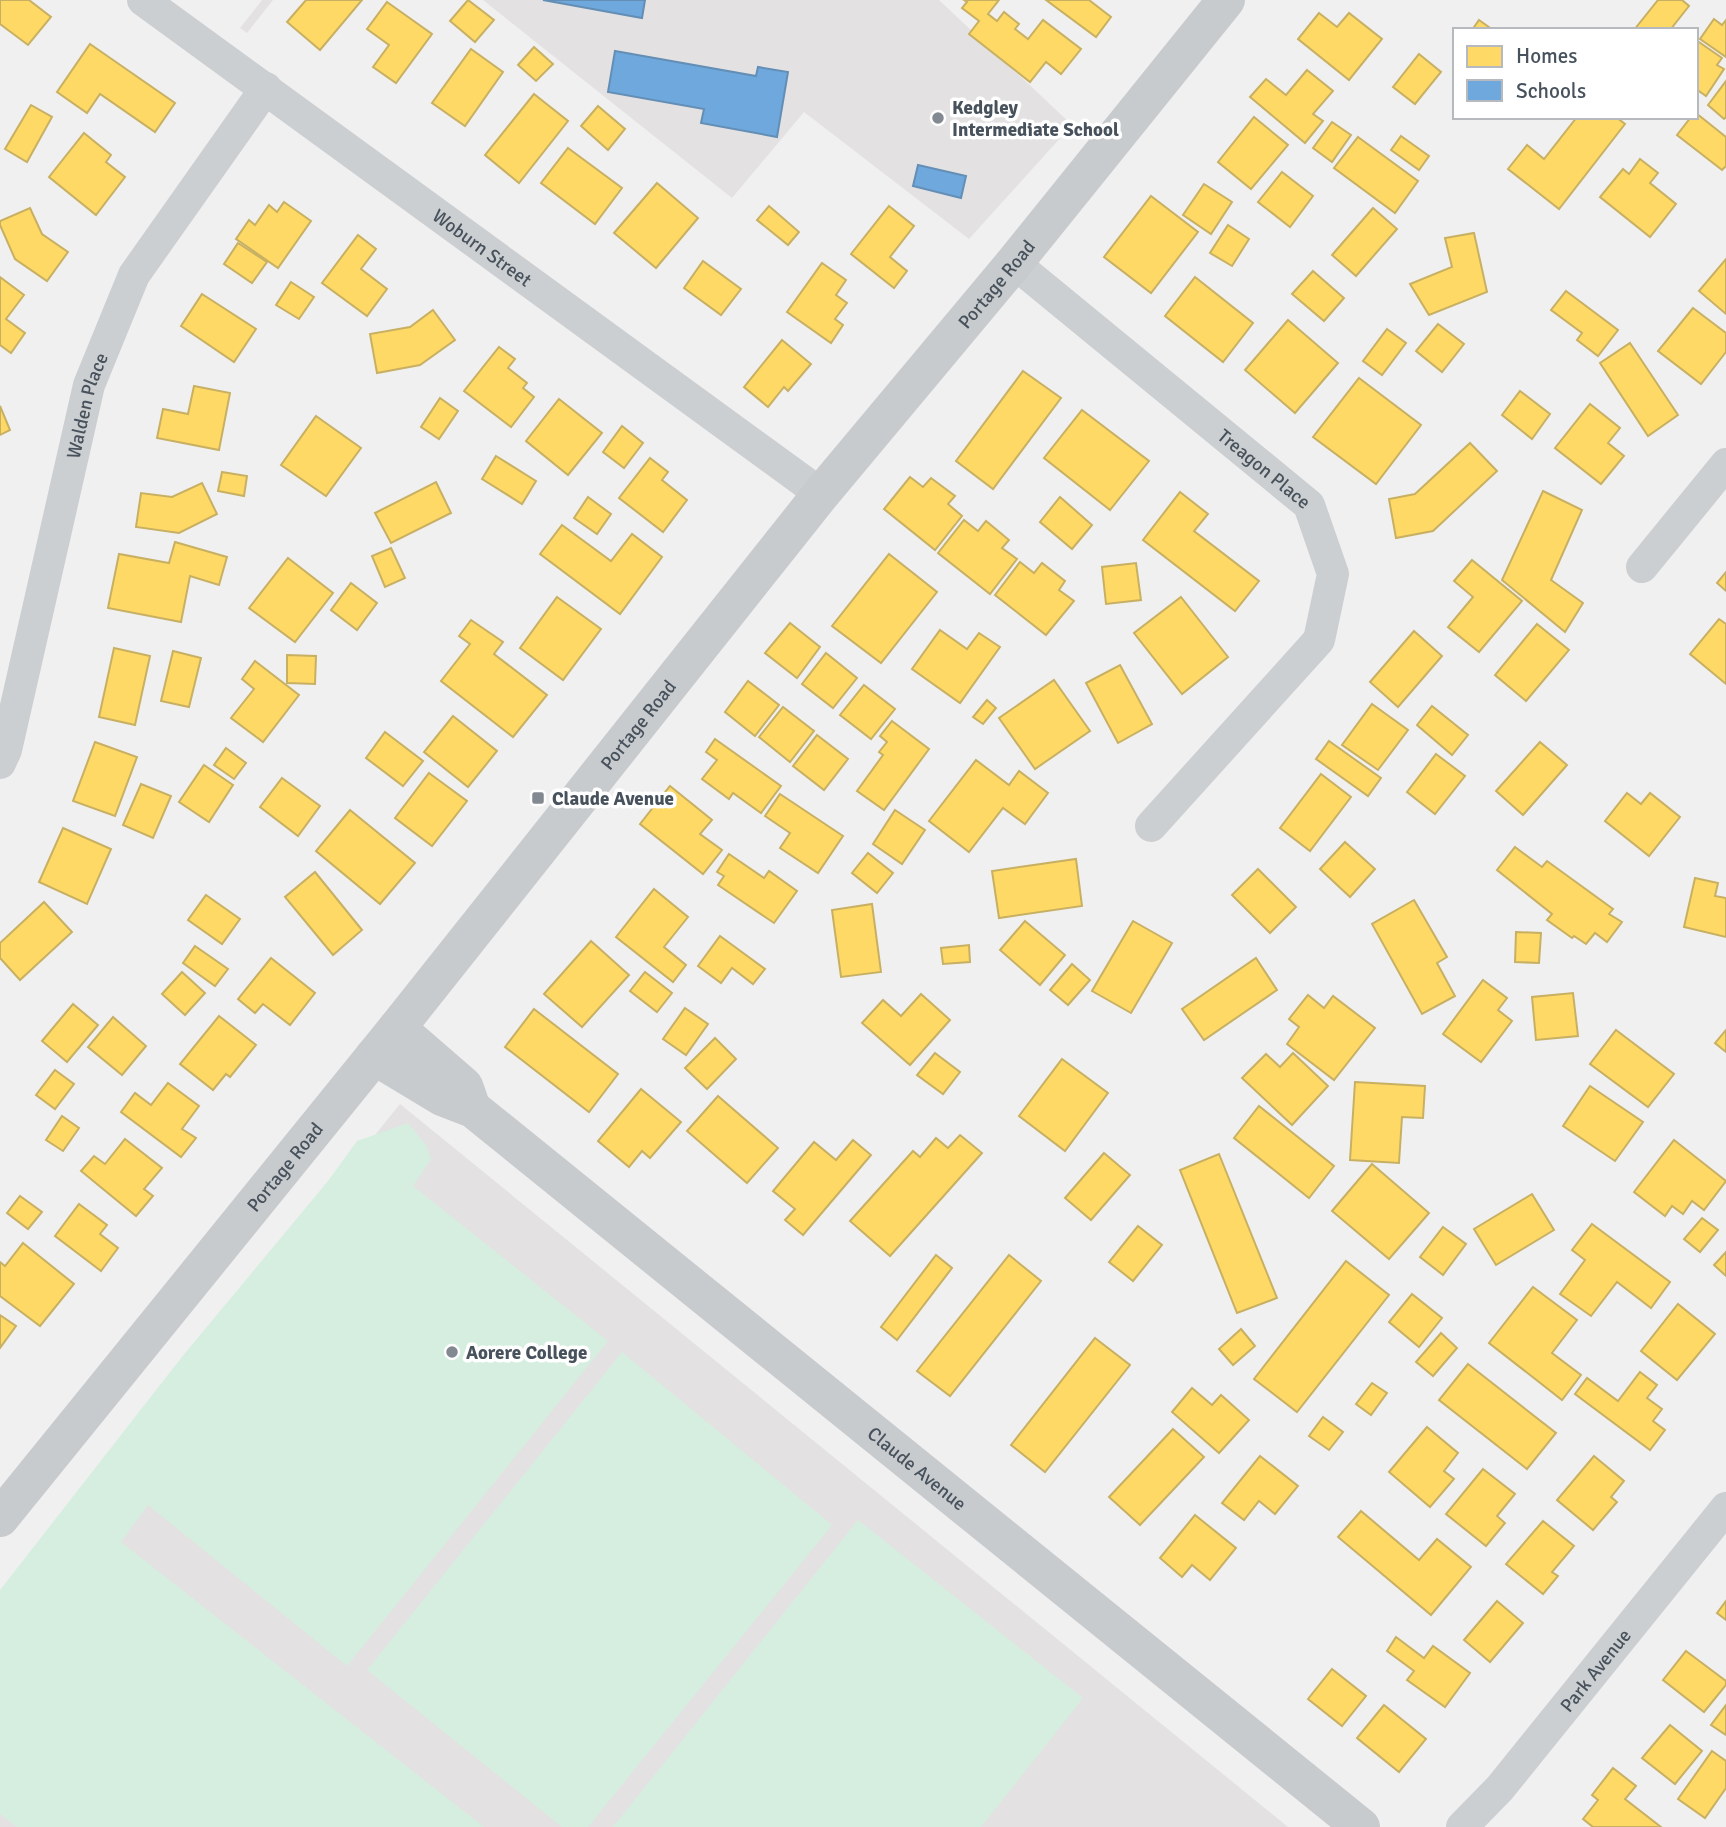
<svg xmlns="http://www.w3.org/2000/svg" width="1726" height="1827" viewBox="0 0 1726 1827" font-family="Signika,sans-serif">
	<style>
		.education { fill: #e3e1e2 }
		.green { fill: #d6eee0 }
		.homes { fill: #ffd966; stroke: #c8b063; stroke-width: 2 }
		.schools { fill: #6fa8dc; stroke: #638eb6; stroke-width: 2 }
		.lines { fill: none; stroke-linecap: round; stroke-linejoin: round }
		.minor { stroke: #cccfd1; stroke-width: 32 }
		.major { stroke: #c8cbce; stroke-width: 38 }
		.poi-dot { fill: #838990; stroke: #fff; stroke-width: 2.5 }
		.labels { text-anchor: middle; stroke-width: 7; stroke-linejoin: round; paint-order: stroke }
		.poi-label { font-size: 19px; font-weight: bold; fill: #48525c; stroke: #fff; text-anchor: start }
		.street-label { font-size: 19px; fill: #48525c; stroke: #fff }
	</style>
	<rect width="100%" height="100%" fill="#f1f0f0"/>
	<!-- education -->
	<g class="education">
		<polygon points="262,0 273,0 247,33 240,28"/>
		<polygon points="483,0 939,0 1072,125 969,239 804,112 732,198"/>
		<polygon points="400,1104 1288,1827 0,1827 0,1600"/>
	</g>
	<!-- green -->
	<g class="green">
		<polygon points="408,1123 426,1145 431,1159 413,1186 608,1341 347,1666 148,1505 121,1542 484,1827 17,1827 0,1814 0,1590 181,1358 328,1181 357,1141"/>
		<polygon points="622,1352 832,1525 588,1827 562,1827 367,1670"/>
		<polygon points="858,1520 1083,1698 981,1827 613,1827"/>
	</g>
	<!-- homes -->
	<g class="homes">
		<polygon points="0,0 29,0 51,17 28,45 0,24"/>
		<polygon points="306,0 362,0 320,50 287,22"/>
		<polygon points="468,0 494,20 475,42 450,21"/>
		<polygon points="964,0 999,0 988,14 997,21 1004,12 1019,24 1015,29 1028,39 1043,20 1081,49 1061,74 1046,62 1030,82 969,34 979,21 962,8 967,2"/>
		<polygon points="1046,0 1089,0 1111,17 1096,37"/>
		<polygon points="1658,0 1682,0 1689,6 1670,30 1634,30"/>
		<polygon points="387,2 432,34 396,83 373,67 389,45 367,29"/>
		<polygon points="1319,13 1337,27 1349,13 1382,39 1349,80 1298,39"/>
		<polygon points="1714,19 1722,25 1726,20 1726,57 1700,39"/>
		<polygon points="1479,20 1493,30 1472,30"/>
		<polygon points="1696,40 1722,58 1717,65 1724,69 1706,96 1696,89"/>
		<polygon points="90,44 175,103 155,132 100,94 87,113 57,92"/>
		<polygon points="534,47 553,64 536,81 518,65"/>
		<polygon points="471,49 503,72 465,126 432,103"/>
		<polygon points="1419,54 1441,72 1415,104 1393,87"/>
		<polygon points="1307,70 1333,91 1313,114 1323,121 1305,143 1250,97 1266,79 1286,95"/>
		<polygon points="1726,81 1726,117 1724,119 1708,105"/>
		<polygon points="534,94 568,121 519,183 485,155"/>
		<polygon points="31,105 52,117 27,162 5,149"/>
		<polygon points="598,106 625,129 608,150 581,126"/>
		<polygon points="1696,113 1726,137 1726,166 1722,170 1677,135 1691,117 1696,117"/>
		<polygon points="1254,117 1288,145 1251,189 1218,162"/>
		<polygon points="1577,117 1616,117 1625,124 1559,209 1508,169 1527,145 1544,159"/>
		<polygon points="1332,122 1351,135 1332,162 1313,148"/>
		<polygon points="84,133 111,155 106,162 125,177 96,215 49,177"/>
		<polygon points="1401,136 1429,156 1419,170 1391,150"/>
		<polygon points="1358,137 1418,181 1395,213 1334,168"/>
		<polygon points="568,148 622,188 595,224 541,183"/>
		<polygon points="1640,159 1658,173 1650,183 1676,204 1650,237 1600,197 1623,169 1629,174"/>
		<polygon points="1282,172 1313,196 1290,227 1258,202"/>
		<polygon points="657,183 698,218 656,268 614,233"/>
		<polygon points="1204,184 1232,202 1211,234 1183,215"/>
		<polygon points="1151,196 1198,232 1151,293 1104,257"/>
		<polygon points="284,202 311,221 278,268 236,239 249,220 255,225 269,205 277,212"/>
		<polygon points="769,206 799,232 788,245 757,220"/>
		<polygon points="889,206 914,226 890,257 907,271 894,288 851,254"/>
		<polygon points="30,208 42,234 68,252 47,281 15,259 0,225 0,221"/>
		<polygon points="1373,208 1397,229 1356,276 1332,255"/>
		<polygon points="1228,225 1249,239 1232,266 1210,253"/>
		<polygon points="1474,233 1487,292 1429,315 1410,284 1452,267 1445,238"/>
		<polygon points="358,235 376,249 361,269 387,289 367,316 322,283"/>
		<polygon points="238,243 267,262 252,283 224,264"/>
		<polygon points="1726,259 1726,314 1699,291"/>
		<polygon points="703,261 741,289 721,315 684,288"/>
		<polygon points="822,263 846,280 836,295 847,303 835,319 843,325 831,343 787,312"/>
		<polygon points="1313,271 1344,298 1324,321 1292,294"/>
		<polygon points="0,277 24,295 6,319 25,333 11,353 0,345"/>
		<polygon points="1195,277 1253,323 1223,362 1165,316"/>
		<polygon points="291,282 314,297 299,319 276,305"/>
		<polygon points="1566,291 1618,330 1598,356 1577,340 1582,333 1551,310"/>
		<polygon points="202,294 256,329 234,362 181,326"/>
		<polygon points="1693,308 1726,333 1726,352 1701,384 1658,351"/>
		<polygon points="433,310 455,340 420,365 377,373 370,334 410,327"/>
		<polygon points="1288,320 1338,363 1295,413 1245,370"/>
		<polygon points="1438,324 1464,344 1442,372 1416,351"/>
		<polygon points="1387,329 1406,343 1382,375 1363,361"/>
		<polygon points="782,340 811,364 788,391 784,387 768,407 744,387"/>
		<polygon points="1630,343 1678,415 1648,436 1600,363"/>
		<polygon points="499,347 515,359 508,368 527,383 523,388 534,397 511,427 464,391"/>
		<polygon points="1023,371 1061,398 993,489 956,461"/>
		<polygon points="1359,378 1421,425 1376,484 1313,437"/>
		<polygon points="194,386 230,393 219,450 157,438 163,409 188,414"/>
		<polygon points="1520,391 1550,414 1532,439 1502,415"/>
		<polygon points="440,398 458,411 439,439 421,427"/>
		<polygon points="559,399 602,433 568,475 526,441"/>
		<polygon points="1590,404 1620,428 1608,443 1624,456 1601,484 1555,448"/>
		<polygon points="0,406 10,430 0,435"/>
		<polygon points="1082,410 1149,461 1110,510 1044,458"/>
		<polygon points="316,416 361,448 326,496 281,465"/>
		<polygon points="622,426 643,443 624,468 603,452"/>
		<polygon points="1470,443 1497,471 1433,531 1396,538 1389,499 1415,494"/>
		<polygon points="496,456 536,481 522,504 482,479"/>
		<polygon points="650,458 668,472 662,480 687,500 663,532 619,498"/>
		<polygon points="222,472 247,476 244,496 218,491"/>
		<polygon points="910,477 923,487 931,478 955,496 948,504 962,516 935,550 884,509"/>
		<polygon points="436,482 451,513 391,543 375,513"/>
		<polygon points="202,483 217,514 179,533 136,527 141,493 172,497"/>
		<polygon points="1543,491 1582,510 1551,580 1583,603 1565,632 1502,580"/>
		<polygon points="1180,492 1208,514 1194,531 1259,581 1235,611 1143,540"/>
		<polygon points="588,497 611,514 597,534 574,518"/>
		<polygon points="1060,497 1092,525 1072,549 1040,522"/>
		<polygon points="964,520 978,531 986,521 1009,540 1002,548 1017,559 990,594 938,553"/>
		<polygon points="562,525 611,561 632,534 662,557 620,614 540,554"/>
		<polygon points="175,542 227,557 219,585 190,576 181,622 108,608 119,554 169,563"/>
		<polygon points="391,548 405,578 385,587 372,556"/>
		<polygon points="889,554 937,592 881,663 832,626"/>
		<polygon points="288,558 333,593 295,642 249,608"/>
		<polygon points="1472,560 1522,601 1479,652 1448,627 1473,597 1454,581"/>
		<polygon points="1020,562 1034,573 1042,563 1065,581 1059,590 1074,601 1046,635 995,595"/>
		<polygon points="1136,563 1141,600 1106,604 1102,567"/>
		<polygon points="1726,572 1726,591 1717,583"/>
		<polygon points="351,583 377,603 357,630 331,610"/>
		<polygon points="557,597 601,629 563,680 520,648"/>
		<polygon points="1181,597 1228,657 1182,694 1134,633"/>
		<polygon points="1719,619 1726,624 1726,684 1690,654"/>
		<polygon points="471,620 503,642 494,654 547,695 513,737 441,681 470,644 459,636"/>
		<polygon points="790,623 820,647 797,678 765,653"/>
		<polygon points="1537,624 1569,650 1526,701 1495,675"/>
		<polygon points="940,630 967,649 979,633 1000,647 960,703 912,669"/>
		<polygon points="1414,631 1442,656 1398,707 1370,682"/>
		<polygon points="114,648 150,656 135,725 99,717"/>
		<polygon points="173,651 201,658 189,707 161,701"/>
		<polygon points="826,653 857,678 833,708 802,684"/>
		<polygon points="287,655 316,656 315,684 287,683"/>
		<polygon points="255,661 299,695 263,742 231,718 254,689 242,679"/>
		<polygon points="1120,665 1152,724 1118,743 1086,683"/>
		<polygon points="1054,680 1090,731 1035,769 999,718"/>
		<polygon points="748,681 779,705 755,736 725,712"/>
		<polygon points="864,685 895,709 871,739 840,715"/>
		<polygon points="987,700 996,708 983,724 973,717"/>
		<polygon points="1372,704 1408,730 1378,770 1342,745"/>
		<polygon points="1432,706 1468,735 1452,755 1417,725"/>
		<polygon points="783,707 814,731 790,762 759,737"/>
		<polygon points="453,716 497,751 468,787 424,752"/>
		<polygon points="892,721 929,749 884,810 857,791 883,755 879,752 887,742 880,736"/>
		<polygon points="385,732 423,761 403,786 366,758"/>
		<polygon points="817,735 848,759 824,790 793,766"/>
		<polygon points="715,739 781,786 761,813 733,793 729,799 702,779 717,760 706,752"/>
		<polygon points="1329,741 1381,778 1368,796 1316,759"/>
		<polygon points="95,742 137,757 115,816 73,801"/>
		<polygon points="1540,742 1567,765 1523,815 1496,791"/>
		<polygon points="226,748 246,763 234,779 214,765"/>
		<polygon points="1436,754 1465,776 1435,814 1407,792"/>
		<polygon points="976,760 1009,785 1019,771 1048,793 1025,824 1003,808 969,852 929,821"/>
		<polygon points="204,765 233,785 209,822 179,802"/>
		<polygon points="429,773 467,801 432,846 395,818"/>
		<polygon points="1321,774 1351,797 1310,851 1280,828"/>
		<polygon points="282,778 320,806 298,836 260,807"/>
		<polygon points="141,784 171,796 153,838 123,825"/>
		<polygon points="670,786 712,820 700,834 722,850 703,874 640,824"/>
		<polygon points="1627,793 1641,804 1650,793 1680,817 1649,856 1605,821"/>
		<polygon points="780,794 843,836 818,873 780,848 790,833 765,816"/>
		<polygon points="350,810 415,863 380,904 316,851"/>
		<polygon points="895,810 925,830 902,864 873,844"/>
		<polygon points="63,828 111,849 87,904 39,882"/>
		<polygon points="1345,842 1375,869 1350,897 1320,869"/>
		<polygon points="1515,847 1542,867 1547,861 1613,909 1609,914 1622,922 1607,942 1595,933 1586,944 1574,936 1572,938 1547,920 1552,914 1497,870"/>
		<polygon points="868,853 893,873 877,893 852,873"/>
		<polygon points="729,854 764,878 769,871 797,891 774,923 718,885 724,876 717,872"/>
		<polygon points="1076,859 1082,906 999,918 992,871"/>
		<polygon points="1258,869 1296,907 1270,933 1232,895"/>
		<polygon points="315,872 362,930 333,955 285,897"/>
		<polygon points="1695,878 1718,883 1715,896 1726,898 1726,937 1684,927"/>
		<polygon points="654,889 688,917 664,947 686,965 673,982 616,937"/>
		<polygon points="206,895 240,919 222,944 188,920"/>
		<polygon points="1414,900 1447,957 1437,963 1455,996 1422,1014 1372,924"/>
		<polygon points="44,902 72,932 20,980 0,958 0,943"/>
		<polygon points="872,904 881,972 841,977 832,910"/>
		<polygon points="1025,921 1065,955 1040,985 1000,950"/>
		<polygon points="1133,921 1172,943 1131,1013 1092,991"/>
		<polygon points="1516,932 1541,933 1539,963 1515,962"/>
		<polygon points="720,936 765,969 753,984 732,968 721,983 698,966"/>
		<polygon points="591,941 629,975 582,1027 544,994"/>
		<polygon points="969,945 970,962 943,964 941,948"/>
		<polygon points="195,946 228,969 215,986 183,963"/>
		<polygon points="271,958 315,993 290,1025 263,1004 255,1013 238,999"/>
		<polygon points="1256,958 1277,990 1204,1040 1182,1009"/>
		<polygon points="1072,964 1090,980 1068,1005 1050,990"/>
		<polygon points="182,972 205,993 185,1015 162,994"/>
		<polygon points="645,972 672,993 657,1012 630,991"/>
		<polygon points="1483,980 1507,998 1498,1010 1512,1021 1481,1062 1443,1034"/>
		<polygon points="1573,993 1578,1036 1536,1040 1532,997"/>
		<polygon points="921,994 950,1020 910,1065 862,1023 883,1000 901,1016"/>
		<polygon points="1308,995 1324,1008 1333,996 1375,1028 1334,1080 1287,1044 1299,1027 1289,1019"/>
		<polygon points="73,1004 98,1025 67,1062 42,1041"/>
		<polygon points="685,1008 708,1024 686,1055 663,1039"/>
		<polygon points="534,1009 618,1074 589,1112 505,1047"/>
		<polygon points="219,1016 256,1045 230,1077 226,1074 213,1090 180,1064"/>
		<polygon points="113,1017 146,1046 122,1075 88,1047"/>
		<polygon points="1616,1030 1674,1074 1648,1107 1590,1064"/>
		<polygon points="1726,1030 1726,1052 1715,1043"/>
		<polygon points="715,1038 736,1059 707,1089 685,1068"/>
		<polygon points="935,1053 960,1072 943,1094 917,1075"/>
		<polygon points="1293,1053 1328,1086 1292,1125 1242,1078 1266,1054 1280,1067"/>
		<polygon points="1062,1059 1108,1093 1065,1151 1019,1116"/>
		<polygon points="55,1070 74,1084 55,1109 36,1095"/>
		<polygon points="1355,1082 1425,1086 1423,1118 1402,1117 1399,1163 1350,1160"/>
		<polygon points="168,1083 199,1106 182,1129 196,1138 181,1157 121,1112 135,1093 151,1105"/>
		<polygon points="1590,1086 1643,1122 1615,1161 1563,1126"/>
		<polygon points="641,1089 681,1122 650,1158 642,1151 629,1167 598,1141"/>
		<polygon points="718,1096 778,1148 747,1183 687,1131"/>
		<polygon points="1259,1106 1334,1166 1309,1198 1234,1138"/>
		<polygon points="62,1116 79,1128 63,1151 46,1140"/>
		<polygon points="960,1135 982,1153 890,1256 850,1221 913,1151 920,1157 936,1138 948,1148"/>
		<polygon points="125,1139 162,1168 144,1189 153,1196 136,1216 81,1171 94,1156 105,1164"/>
		<polygon points="853,1140 871,1155 803,1235 785,1220 795,1209 773,1191 814,1142 836,1160"/>
		<polygon points="1674,1140 1726,1181 1704,1210 1692,1201 1683,1214 1672,1206 1665,1216 1634,1192"/>
		<polygon points="1104,1153 1130,1175 1091,1220 1065,1198"/>
		<polygon points="1219,1154 1277,1298 1237,1313 1180,1170"/>
		<polygon points="1372,1164 1429,1213 1389,1259 1332,1211"/>
		<polygon points="1532,1194 1554,1230 1496,1265 1474,1229"/>
		<polygon points="20,1196 42,1212 28,1229 7,1213"/>
		<polygon points="79,1204 107,1225 100,1234 118,1248 101,1271 55,1236"/>
		<polygon points="1702,1218 1718,1230 1700,1252 1684,1239"/>
		<polygon points="1592,1224 1670,1282 1651,1308 1617,1282 1591,1316 1560,1294 1585,1260 1572,1250"/>
		<polygon points="1138,1226 1162,1245 1133,1281 1109,1262"/>
		<polygon points="1443,1227 1466,1244 1443,1275 1420,1257"/>
		<polygon points="23,1243 74,1284 40,1326 0,1296 0,1262 5,1266"/>
		<polygon points="1726,1252 1726,1276 1714,1265"/>
		<polygon points="936,1255 952,1268 897,1340 881,1327"/>
		<polygon points="1009,1255 1041,1281 950,1396 917,1371"/>
		<polygon points="1346,1261 1389,1295 1297,1412 1254,1379"/>
		<polygon points="1533,1287 1577,1320 1552,1353 1581,1375 1562,1400 1489,1343"/>
		<polygon points="1412,1294 1442,1318 1419,1347 1389,1322"/>
		<polygon points="1678,1304 1715,1334 1677,1380 1641,1351"/>
		<polygon points="0,1315 16,1326 0,1348"/>
		<polygon points="1241,1329 1255,1346 1233,1365 1219,1349"/>
		<polygon points="1441,1333 1457,1348 1433,1376 1416,1362"/>
		<polygon points="1095,1338 1130,1365 1045,1472 1011,1445"/>
		<polygon points="1468,1364 1556,1433 1527,1469 1439,1400"/>
		<polygon points="1640,1372 1657,1385 1647,1398 1662,1409 1653,1421 1665,1430 1650,1450 1575,1394 1587,1378 1618,1401"/>
		<polygon points="1372,1383 1387,1393 1371,1415 1356,1404"/>
		<polygon points="1192,1388 1212,1405 1221,1395 1249,1420 1219,1453 1172,1412"/>
		<polygon points="1323,1417 1343,1432 1329,1450 1309,1436"/>
		<polygon points="1427,1427 1458,1453 1444,1471 1454,1479 1430,1507 1389,1472"/>
		<polygon points="1173,1429 1204,1457 1140,1525 1109,1497"/>
		<polygon points="1260,1456 1298,1486 1275,1514 1259,1501 1244,1520 1222,1503"/>
		<polygon points="1594,1456 1624,1481 1611,1497 1617,1502 1593,1530 1557,1500"/>
		<polygon points="1483,1469 1515,1494 1497,1516 1505,1523 1486,1546 1446,1514"/>
		<polygon points="1361,1511 1419,1560 1437,1539 1471,1567 1431,1615 1338,1537"/>
		<polygon points="1195,1515 1236,1548 1210,1580 1192,1565 1182,1577 1160,1558"/>
		<polygon points="1543,1521 1574,1546 1552,1572 1558,1576 1543,1594 1506,1564"/>
		<polygon points="1497,1601 1523,1623 1490,1662 1464,1640"/>
		<polygon points="1726,1601 1726,1620 1717,1613"/>
		<polygon points="1396,1637 1424,1658 1433,1646 1470,1673 1445,1707 1407,1680 1414,1671 1387,1651"/>
		<polygon points="1686,1651 1726,1681 1726,1685 1704,1712 1663,1680"/>
		<polygon points="1332,1669 1366,1696 1342,1726 1308,1699"/>
		<polygon points="1384,1705 1426,1739 1399,1772 1357,1738"/>
		<polygon points="1726,1705 1726,1735 1711,1725"/>
		<polygon points="1670,1725 1702,1751 1675,1784 1642,1758"/>
		<polygon points="1712,1751 1726,1761 1726,1788 1705,1818 1678,1799"/>
		<polygon points="1613,1768 1636,1786 1625,1799 1661,1827 1593,1827 1583,1819 1598,1800 1592,1795"/>
	</g>
	<!-- schools -->
	<g class="schools">
		<polygon points="543,0 645,0 642,18"/>
		<polygon points="615,51 756,76 758,67 788,72 777,137 701,123 704,109 608,92"/>
		<polygon points="918,165 966,176 961,198 913,186"/>
	</g>
	<g class="lines">
		<!-- minor -->
		<g class="minor">
			<path id="s1" d="M 143,0 L 821,494"/>
			<path id="s2" d="M 1014,263 L 1309,505 L 1333,574 L 1319,640 L 1151,826"/>
			<polyline points="1642,567 1726,464"/>
			<path id="s3" d="M 0,763 L 6,750 L 89,385 L 134,275 L 266,88"/>
			<path id="s4" d="M 1462,1827 L 1500,1788 L 1726,1508"/>
		</g>
		<!-- major -->
		<g class="major">
			<polyline points="397,1028 464,1086 469,1100"/>
			<path id="s5" d="M 374,1056 L 442,1097 L 473,1109 L 1361,1827"/>
			<path id="s6" d="M 0,1518 L 397,1028 L 821,494 L 1014,263 L 1226,0"/>
		</g>
	</g>
	<!-- markers -->
	<g class="poi-dot">
		<circle cx="938" cy="118" r="7"/>
		<rect x="531" y="791" width="14" height="14" rx="3.5"/>
		<circle cx="452" cy="1352" r="7"/>
	</g>
	<g class="labels">
		<!-- poi labels -->
		<g class="poi-label">
			<text x="952" y="114">Kedgley<tspan x="952" dy="22">Intermediate School</tspan></text>
			<text x="552" y="805">Claude Avenue</text>
			<text x="466" y="1359">Aorere College</text>
		</g>
		<!-- street labels -->
		<g class="street-label">
			<text dy="7" stroke="none"><textPath href="#s1" startOffset="420">Woburn Street</textPath></text>
			<text dy="7" stroke="none"><textPath href="#s6" startOffset="1586">Portage Road</textPath></text>
			<text dy="7" stroke="none"><textPath href="#s3" startOffset="368">Walden Place</textPath></text>
			<text dy="7" stroke="none"><textPath href="#s2" startOffset="324">Treagon Place</textPath></text>
			<text dy="7" stroke="none"><textPath href="#s6" startOffset="1018">Portage Road</textPath></text>
			<text dy="7" stroke="none"><textPath href="#s6" startOffset="452">Portage Road</textPath></text>
			<text dy="7" stroke="none"><textPath href="#s5" startOffset="684">Claude Avenue</textPath></text>
			<text dy="7" stroke="none"><textPath href="#s4" startOffset="206">Park Avenue</textPath></text>
		</g>
	</g>
	<!-- legend -->
	<rect x="1453" y="28" width="245" height="91" fill="#ffffff" stroke="#b6babe" stroke-width="2"/>
	<rect x="1467" y="46" width="35" height="21" fill="#ffd966" stroke="#b6babe" stroke-width="2"/>
	<text x="1516" y="63" font-size="21" fill="#48525c">Homes</text>
	<rect x="1467" y="80" width="35" height="21" fill="#6fa8dc" stroke="#b6babe" stroke-width="2"/>
	<text x="1516" y="98" font-size="21" fill="#48525c">Schools</text>
</svg>
